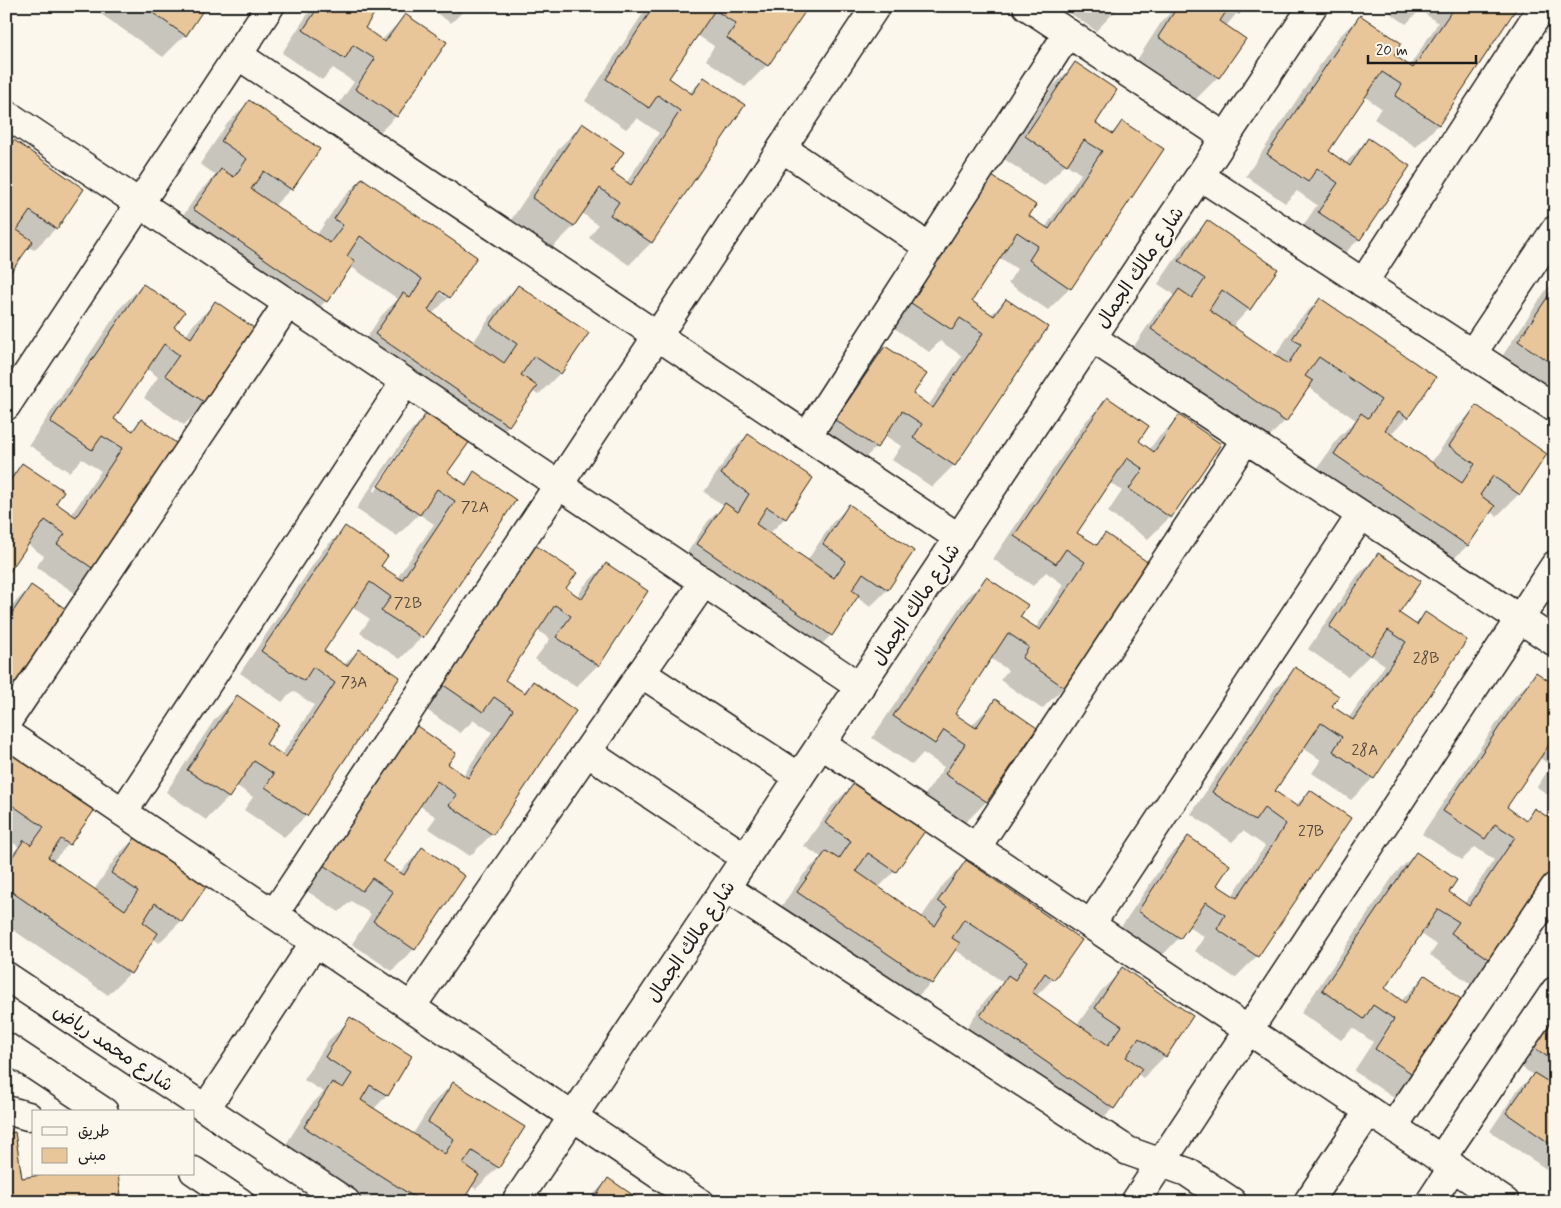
<svg xmlns="http://www.w3.org/2000/svg" width="1561" height="1208" viewBox="0 0 1561 1208" font-family="Mynerve,'Playpen Sans Arabic',sans-serif">
	<style>
		.shadow { fill: #0003; fill-rule: evenodd }
		.building { fill: #e8c699; stroke: #1c1c1c }
		.lines { fill: none; stroke-linecap: round; stroke-linejoin: round }
		.minor-casing { stroke: #1c1c1c; stroke-width: 31 }
		.minor { stroke: #fbf7ec; stroke-width: 28 }
		.labels { text-anchor: middle; stroke-width: 5; stroke-linejoin: round; paint-order: stroke }
		.number-label { font-size: 16px; fill: #4f463b }
		.street-label { font-size: 19px; fill: #1c1c1c; stroke: #fbf7ec }
	</style>
	<rect width="100%" height="100%" fill="#fbf7ec"/>
	<filter id="ink" filterUnits="userSpaceOnUse"><feTurbulence type="fractalNoise" baseFrequency=".02" numOctaves="2"/><feDisplacementMap in="SourceGraphic" scale="10" xChannelSelector="R" yChannelSelector="G"/><feConvolveMatrix kernelMatrix="1 2 1 2 8 2 1 2 1" color-interpolation-filters="sRGB"/></filter>
	<g filter="url(#ink)">
		<!-- shadow -->
		<g class="shadow">
			<polygon points="97,6 205,6 185,35 163,57 95,10"/>
			<polygon points="313,6 378,6 363,28 381,41 405,16 396,116 374,138 334,111 354,82 333,68 322,80 282,53"/>
			<polygon points="426,6 469,6 451,23"/>
			<polygon points="648,6 807,6 767,65 745,87 706,60 714,46 697,35 668,79 689,93 704,78 743,105 651,243 629,265 589,238 598,225 582,213 574,226 552,248 511,220 560,147 582,125 610,172 626,183 659,133 637,118 626,129 585,101"/>
			<polygon points="1060,6 1120,6 1096,31"/>
			<polygon points="1174,6 1243,6 1225,27 1218,77 1196,99 1137,60 1162,21 1176,7"/>
			<polygon points="1380,6 1517,6 1438,125 1416,147 1374,119 1381,108 1364,96 1327,152 1345,164 1368,139 1359,239 1337,261 1297,235 1317,205 1297,191 1285,203 1246,176 1338,38 1360,16 1392,55 1409,67 1438,23 1420,10 1406,24"/>
			<polygon points="1075,64 1094,123 1111,134 1122,123 1070,288 1048,310 1008,283 1017,269 999,257 970,301 991,315 1006,300 954,465 932,487 892,460 901,446 884,435 876,447 854,469 814,443 863,369 885,347 911,394 928,406 962,356 940,341 929,352 887,323 970,200 992,178 1027,216 1045,228 1081,174 1066,164 1044,186 1004,159 1053,86"/>
			<path d="M 249,102 L 291,189 L 274,206 L 316,236 L 340,201 L 362,179 L 449,297 L 432,314 L 473,343 L 496,308 L 518,286 L 560,373 L 538,395 L 532,391 L 508,426 L 486,448 L 354,357 L 381,316 L 398,299 L 350,266 L 326,301 L 304,323 L 172,232 L 199,192 L 216,175 L 200,164 L 227,124 ZM 435,287 L 446,294 L 446,297 L 434,289 Z"/>
			<polygon points="14,141 83,189 56,228 34,250 27,246 6,277 6,149"/>
			<polygon points="1207,222 1249,309 1232,327 1275,356 1298,321 1320,299 1407,417 1390,435 1431,463 1455,429 1477,407 1519,494 1497,516 1490,511 1467,546 1445,567 1312,476 1339,437 1356,420 1308,387 1285,421 1263,443 1130,352 1157,312 1175,295 1158,284 1185,244"/>
			<polygon points="1555,282 1555,373 1537,391 1497,364 1546,290"/>
			<polygon points="143,285 173,327 186,336 193,325 215,303 206,403 184,425 144,398 158,377 146,368 112,419 131,431 141,421 183,449 78,595 36,567 44,556 27,544 6,575 6,481 22,465 54,503 71,515 101,471 82,459 69,472 29,445 121,307"/>
			<polygon points="1108,399 1137,441 1149,450 1157,439 1179,417 1170,517 1148,539 1108,512 1122,491 1109,482 1075,533 1095,546 1105,535 1064,687 1042,709 1000,680 1008,670 990,658 953,714 971,726 995,701 1035,728 986,802 964,824 924,796 944,767 923,753 912,765 872,738 964,601 986,579 1018,617 1035,629 1064,585 1046,572 1033,586 993,559 1086,421"/>
			<path d="M 428,414 L 446,473 L 463,484 L 475,473 L 422,637 L 400,659 L 360,633 L 370,619 L 352,607 L 323,651 L 343,666 L 359,650 L 398,678 L 306,816 L 284,837 L 244,810 L 253,797 L 237,786 L 228,798 L 206,820 L 166,792 L 215,719 L 237,697 L 264,744 L 281,756 L 314,705 L 293,691 L 282,702 L 240,673 L 323,550 L 345,528 L 380,566 L 397,578 L 434,524 L 419,514 L 397,536 L 356,509 L 406,436 ZM 409,437 L 412,437 L 375,492 L 373,491 Z"/>
			<polygon points="748,435 785,518 769,534 807,561 832,523 849,506 913,551 887,590 870,607 857,597 831,635 814,652 681,562 708,521 724,506 704,492 731,452"/>
			<polygon points="1379,554 1397,613 1414,625 1426,614 1373,778 1351,800 1312,773 1321,760 1303,748 1273,792 1295,806 1310,791 1257,956 1235,978 1195,951 1204,937 1188,926 1179,938 1158,960 1117,933 1166,860 1188,838 1215,885 1232,896 1265,846 1243,831 1232,842 1191,814 1274,690 1296,668 1330,706 1348,719 1385,665 1370,655 1348,677 1308,649 1357,576"/>
			<polygon points="606,564 598,665 576,687 535,659 550,639 537,630 503,681 522,693 533,683 492,834 470,856 428,828 436,817 419,805 382,861 399,873 423,848 414,949 392,971 352,944 371,914 351,901 339,912 299,886 392,748 446,765 463,776 492,732 474,720 460,733 421,706 513,569 565,589 577,597 584,586"/>
			<polygon points="31,587 72,614 6,704 6,611"/>
			<polygon points="1537,674 1555,686 1555,799 1537,787 1551,766 1539,757 1505,808 1524,821 1535,810 1493,962 1471,984 1430,955 1437,945 1420,933 1383,989 1401,1001 1425,976 1416,1076 1394,1098 1354,1071 1373,1042 1353,1028 1341,1040 1301,1013 1394,875 1416,853 1448,892 1464,904 1494,860 1475,847 1462,860 1422,834 1515,696"/>
			<polygon points="6,743 69,844 52,862 94,890 117,856 139,834 181,921 159,943 153,938 130,973 108,995 6,925 6,860 19,847 6,838"/>
			<polygon points="854,784 895,871 878,888 921,918 944,884 966,862 1053,979 1036,996 1077,1025 1101,991 1123,969 1165,1056 1143,1078 1136,1073 1113,1108 1091,1130 959,1039 986,999 1003,982 954,949 931,983 909,1005 776,914 804,874 821,857 804,846 832,806"/>
			<polygon points="1555,1007 1555,1175 1490,1131 1517,1091 1533,1075 1513,1061"/>
			<polygon points="351,1019 387,1095 374,1109 413,1134 431,1105 453,1083 498,1167 476,1189 471,1186 460,1202 365,1202 283,1149 311,1105 324,1092 304,1080 328,1041"/>
			<polygon points="608,1180 640,1202 586,1202"/>
		</g>
		<!-- building -->
		<g class="building">
			<polygon points="143,6 206,6 186,36"/>
			<polygon points="319,6 379,6 365,28 385,42 405,14 447,42 397,117 355,89 375,59 353,45 345,59 303,30"/>
			<polygon points="654,6 809,6 768,66 727,38 736,24 715,10 669,78 692,94 704,77 745,105 652,243 610,215 619,202 600,188 574,226 532,198 582,123 624,152 611,171 631,185 680,111 658,95 649,108 606,79"/>
			<polygon points="1178,6 1197,6 1202,9 1205,6 1245,6 1239,14 1229,7 1220,21 1246,39 1219,78 1158,37"/>
			<polygon points="1455,6 1518,6 1439,125 1395,96 1402,85 1382,72 1329,151 1350,166 1368,138 1410,166 1360,240 1318,212 1338,183 1317,168 1308,182 1267,154 1360,15 1401,43 1394,55 1413,68"/>
			<polygon points="1075,62 1117,90 1096,123 1113,134 1122,121 1164,149 1071,289 1029,260 1038,246 1017,232 972,301 994,316 1006,299 1048,327 955,466 913,438 922,424 902,411 877,448 835,420 885,346 927,374 913,394 933,408 983,333 960,318 952,330 908,301 992,176 1036,205 1029,216 1049,229 1102,151 1084,140 1067,165 1025,136"/>
			<polygon points="249,100 320,149 292,190 264,171 251,189 330,243 343,225 334,219 362,178 477,257 450,298 440,291 428,310 504,363 517,344 490,325 518,285 589,333 561,374 534,356 521,375 537,386 509,426 375,334 403,293 410,298 422,279 360,236 347,256 355,261 327,302 193,209 221,169 234,177 247,159 221,141"/>
			<polygon points="14,140 84,189 57,229 30,211 17,230 33,241 6,279 6,208 12,199 6,195 6,150"/>
			<polygon points="1207,220 1278,269 1250,310 1222,290 1209,310 1288,364 1301,344 1292,339 1320,298 1436,377 1408,418 1399,411 1385,430 1462,483 1475,464 1449,446 1476,405 1547,454 1520,495 1493,476 1480,495 1495,506 1468,546 1334,454 1361,413 1368,418 1381,400 1319,357 1305,376 1313,381 1286,422 1151,329 1179,289 1192,298 1205,279 1179,261"/>
			<polygon points="143,284 185,312 174,327 191,338 215,301 257,330 207,404 165,375 179,355 164,344 114,419 133,431 141,419 185,449 101,574 57,544 65,534 45,520 6,577 6,487 22,463 64,491 56,503 76,517 122,448 102,436 92,450 50,422"/>
			<polygon points="1555,286 1555,366 1518,341"/>
			<polygon points="1107,397 1149,426 1139,441 1154,452 1179,415 1221,444 1171,518 1129,489 1143,469 1127,458 1077,533 1097,545 1105,533 1149,563 1065,688 1022,658 1029,647 1008,633 955,714 976,728 995,699 1037,728 987,802 945,774 965,744 944,730 935,744 893,716 986,577 1028,605 1020,617 1040,630 1085,562 1066,549 1056,564 1014,536"/>
			<polygon points="427,412 470,441 448,472 466,485 474,471 516,500 423,638 381,611 391,597 370,582 324,651 347,666 359,649 400,677 307,816 265,787 274,774 254,761 229,798 187,770 237,695 279,724 266,744 286,757 335,683 313,667 304,681 261,651 345,526 388,556 381,566 402,580 455,501 437,489 420,515 378,486"/>
			<polygon points="748,434 813,478 786,519 767,507 756,524 834,578 846,561 823,544 849,504 914,551 888,590 863,573 852,590 859,595 832,636 697,544 725,503 738,512 749,494 721,474"/>
			<polygon points="535,545 577,573 566,588 582,599 606,563 648,591 599,666 556,637 571,616 555,605 505,680 525,693 533,681 576,711 493,835 449,805 457,795 437,781 383,861 404,875 422,847 465,876 415,950 373,921 393,892 372,878 362,891 320,863 414,724 456,753 448,764 468,778 513,710 494,697 483,712 442,684"/>
			<polygon points="1378,553 1421,581 1399,613 1417,625 1425,612 1467,640 1374,779 1333,751 1342,737 1321,723 1275,791 1298,807 1310,790 1351,818 1258,957 1217,929 1225,915 1206,902 1180,939 1138,911 1188,836 1230,865 1217,885 1237,898 1286,824 1264,808 1255,821 1212,792 1295,667 1339,696 1332,706 1353,720 1406,642 1388,630 1371,656 1329,627"/>
			<polygon points="31,585 73,614 24,688 6,677 6,610 12,613"/>
			<polygon points="1536,672 1555,685 1555,736 1507,807 1526,821 1534,808 1555,822 1555,873 1494,963 1451,933 1459,922 1438,909 1385,988 1405,1003 1425,975 1467,1003 1417,1077 1375,1049 1394,1019 1373,1005 1364,1019 1322,990 1416,852 1457,880 1449,892 1469,906 1515,837 1495,824 1485,839 1443,811"/>
			<polygon points="6,741 98,805 70,845 61,839 48,857 125,910 138,891 111,873 139,832 210,881 182,922 155,903 143,922 158,933 131,974 6,888 6,866 24,840 31,845 44,827 6,801"/>
			<polygon points="854,783 925,831 896,872 868,853 856,871 935,926 947,907 938,901 966,860 1082,940 1054,980 1045,973 1032,992 1108,1045 1122,1026 1095,1008 1122,967 1193,1016 1166,1057 1139,1038 1126,1057 1142,1068 1114,1109 980,1016 1008,975 1015,980 1027,961 964,919 952,938 960,943 932,984 797,892 826,851 839,859 851,841 825,823"/>
			<polygon points="1555,1006 1555,1062 1529,1044"/>
			<polygon points="350,1017 412,1056 388,1096 370,1085 361,1100 445,1154 454,1139 428,1122 453,1082 525,1127 499,1168 472,1151 463,1164 479,1175 462,1202 422,1202 304,1127 332,1082 343,1088 352,1074 325,1057"/>
			<polygon points="1555,1069 1555,1147 1506,1113 1534,1073 1547,1081"/>
			<polygon points="15,1132 22,1178 46,1174 118,1174 122,1202 6,1202 6,1134"/>
			<polygon points="608,1178 643,1202 592,1202"/>
		</g>
		<g class="lines">
			<defs>
				<g id="minor">
					<polyline points="1027,6 1225,137"/>
					<polyline points="238,55 959,538"/>
					<polyline points="6,114 860,687"/>
					<polyline points="782,148 930,248"/>
					<polyline points="1200,176 1555,408"/>
					<polyline points="1363,283 1543,6"/>
					<polyline points="1092,338 1555,642"/>
					<polyline points="1472,354 1555,230"/>
					<polyline points="6,406 270,6"/>
					<polyline points="807,436 1068,33"/>
					<polyline points="641,673 799,777"/>
					<polyline points="6,723 288,303"/>
					<polyline points="6,733 699,1202"/>
					<polyline points="821,744 1505,1202"/>
					<polyline points="587,752 746,858"/>
					<polyline points="123,812 405,382"/>
					<polyline points="976,848 1246,439"/>
					<polyline points="726,888 1128,1151 1187,1172 1232,1202"/>
					<polyline points="274,914 876,6"/>
					<polyline points="1091,924 1361,515"/>
					<polyline points="6,976 346,1202"/>
					<polyline points="411,1007 704,582"/>
					<polyline points="6,1047 104,1112"/>
					<polyline points="206,1108 315,942"/>
					<polyline points="6,1110 28,1116"/>
					<polyline points="1393,1127 1555,887"/>
					<polyline points="1441,1159 1555,991"/>
					<polyline points="194,1171 240,1202"/>
					<polyline points="516,1202 1313,6"/>
					<polyline points="1135,1202 1555,565"/>
					<polyline points="1308,1202 1369,1111"/>
					<polyline points="1430,1202 1453,1167"/>
				</g>
			</defs>
			<!-- minor casing -->
			<use href="#minor" class="minor-casing"/>
			<!-- minor -->
			<use href="#minor" class="minor"/>
		</g>
	</g>
	<g class="labels">
		<!-- number labels -->
		<g class="number-label">
			<text x="475" y="512">72A</text>
			<text x="408" y="608">72B</text>
			<text x="1426" y="663">28B</text>
			<text x="354" y="687">73A</text>
			<text x="1365" y="755">28A</text>
			<text x="1311" y="836">27B</text>
		</g>
		<!-- street labels -->
		<g class="street-label">
			<text transform="translate(1139 267) rotate(-56)" y="7">شارع مالك الجمال</text>
			<text transform="translate(915 604) rotate(-56)" y="7">شارع مالك الجمال</text>
			<text transform="translate(690 941) rotate(-56)" y="7">شارع مالك الجمال</text>
			<text transform="translate(114 1047) rotate(34)" y="7">شارع محمد رياض</text>
		</g>
	</g>
	<!-- margin -->
	<rect width="1561" height="1208" fill="none" stroke="#fbf7ec" stroke-width="25"/>
	<rect x="12" y="12" width="1536" height="1183" fill="none" stroke="#1c1c1c" stroke-width="2" filter="url(#ink)"/>
	<!-- legend -->
	<rect x="32" y="1110" width="162" height="65" fill="#fbf7ec" stroke="#a29f99"/>
	<rect x="42" y="1127" width="25" height="8" fill="#fbf7ec" stroke="#a29f99"/>
	<text x="78" y="1136" font-size="15" fill="#1c1c1c">طريق</text>
	<rect x="42" y="1148" width="25" height="15" fill="#e8c699" stroke="#a29f99"/>
	<text x="78" y="1160" font-size="15" fill="#1c1c1c">مبنى</text>
	<!-- scale -->
	<path d="M1368 55v8h108v-8" fill="none" stroke="#1c1c1c" stroke-width="2.5"/>
	<text x="1376" y="55" font-size="15" fill="#1c1c1c" stroke="#fbf7ec" stroke-width="4" paint-order="stroke">20 m</text>
</svg>
